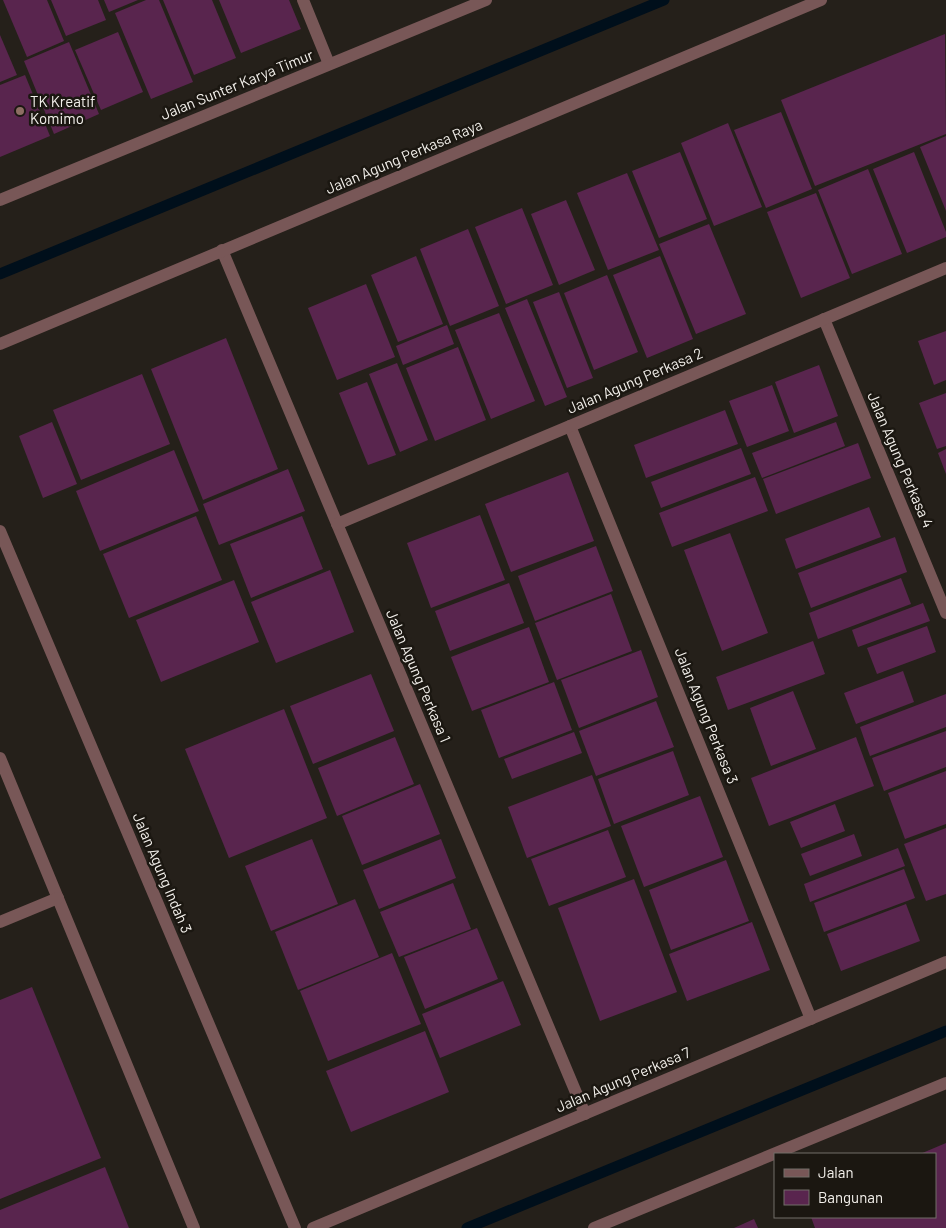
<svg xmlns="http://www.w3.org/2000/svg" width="946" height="1228" viewBox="0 0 946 1228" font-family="Barlow,sans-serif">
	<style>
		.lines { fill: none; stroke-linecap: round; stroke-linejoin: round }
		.stream { stroke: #000f1b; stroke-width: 11 }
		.building { fill: #59254e }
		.minor { stroke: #785757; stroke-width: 12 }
		.education-dot { fill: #8d6e63; stroke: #1b1711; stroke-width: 2 }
		.labels { text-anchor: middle; stroke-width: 5; stroke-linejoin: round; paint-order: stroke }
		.street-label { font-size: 15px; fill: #f4f1ec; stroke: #1b1711 }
		.poi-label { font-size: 15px; fill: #f4f1ec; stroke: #1b1711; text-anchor: start }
	</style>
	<rect width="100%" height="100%" fill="#25201a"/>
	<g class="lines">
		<!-- stream -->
		<g class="stream">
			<polyline points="0,274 664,0"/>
			<polyline points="467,1228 946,1031"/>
		</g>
	</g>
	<!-- building -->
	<g class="building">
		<polygon points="3,0 47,0 64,41 27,57"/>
		<polygon points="51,0 98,0 106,20 66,36"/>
		<polygon points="104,0 138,0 109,12"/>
		<polygon points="146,0 159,0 193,82 151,99 115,13"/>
		<polygon points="163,0 212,0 236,58 194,75"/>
		<polygon points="219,0 289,0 301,29 241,53"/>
		<polygon points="118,32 143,92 101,110 75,50"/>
		<polygon points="945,34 946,134 815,186 781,100"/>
		<polygon points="0,35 17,75 0,82"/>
		<polygon points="69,42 99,114 54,134 24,61"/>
		<polygon points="25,75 50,136 0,157 0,85"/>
		<polygon points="781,112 812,189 766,208 734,130"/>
		<polygon points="728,123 762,207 714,226 681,143"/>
		<polygon points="946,136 946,211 920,147"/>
		<polygon points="680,152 707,219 659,238 632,171"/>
		<polygon points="914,152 946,232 946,237 907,253 873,169"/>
		<polygon points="868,169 902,254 852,274 818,190"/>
		<polygon points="627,173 659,250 608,270 577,193"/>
		<polygon points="816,193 850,278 801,298 767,212"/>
		<polygon points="566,200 595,270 559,285 531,214"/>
		<polygon points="522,208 553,285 506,304 475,227"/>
		<polygon points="709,224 746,314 696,334 659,244"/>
		<polygon points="468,229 499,306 450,326 420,249"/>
		<polygon points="416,256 443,324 398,342 371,275"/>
		<polygon points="660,256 693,339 647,358 613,275"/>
		<polygon points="607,275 638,352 594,370 564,293"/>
		<polygon points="366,284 395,357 337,380 308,308"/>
		<polygon points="559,292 593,378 567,388 533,302"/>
		<polygon points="527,299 567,397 545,406 505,308"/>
		<polygon points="499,313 535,401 491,419 455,330"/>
		<polygon points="447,325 454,344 403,365 396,346"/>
		<polygon points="946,331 946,380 934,385 918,341"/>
		<polygon points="226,338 278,469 203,500 151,369"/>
		<polygon points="458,347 486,420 435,441 406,368"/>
		<polygon points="397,363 428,440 400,452 369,374"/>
		<polygon points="819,365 838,416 794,433 775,382"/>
		<polygon points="142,374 170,444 81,480 53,410"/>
		<polygon points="367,382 396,455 368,465 339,393"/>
		<polygon points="772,385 789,431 747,447 729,401"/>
		<polygon points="946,393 946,446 937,449 919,403"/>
		<polygon points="725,410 738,444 646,478 634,445"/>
		<polygon points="52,422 77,484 43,498 19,436"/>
		<polygon points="836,422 845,446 762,478 752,453"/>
		<polygon points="858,443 871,478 776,514 763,479"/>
		<polygon points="741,448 751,474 661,508 651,482"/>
		<polygon points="946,449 946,474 938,453"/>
		<polygon points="174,450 199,511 100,551 76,491"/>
		<polygon points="288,469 305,511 219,545 203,504"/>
		<polygon points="568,472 594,541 511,572 485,504"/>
		<polygon points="755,477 768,511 672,547 659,513"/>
		<polygon points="869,507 881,537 796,569 785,539"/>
		<polygon points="480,515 505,580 431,608 407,543"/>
		<polygon points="196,516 222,580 129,618 103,554"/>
		<polygon points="302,516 323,569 251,598 230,544"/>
		<polygon points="730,533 768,633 722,651 684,550"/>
		<polygon points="895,537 907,572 811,608 798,573"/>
		<polygon points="596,546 613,591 535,621 518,576"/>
		<polygon points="330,570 354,632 276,663 251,602"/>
		<polygon points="901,578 911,604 818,639 809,613"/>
		<polygon points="234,580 259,642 161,682 136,620"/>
		<polygon points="509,583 524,623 450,651 435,611"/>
		<polygon points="611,594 632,651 557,680 535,623"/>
		<polygon points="923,603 930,621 858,647 852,630"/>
		<polygon points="927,626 936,652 877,674 867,648"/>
		<polygon points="529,627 549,682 472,711 451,657"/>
		<polygon points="813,641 825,674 728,710 716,677"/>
		<polygon points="641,650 658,697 579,728 561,680"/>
		<polygon points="903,671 914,702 856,724 844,693"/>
		<polygon points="371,674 394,731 313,764 290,706"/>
		<polygon points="554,682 572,730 499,758 481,710"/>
		<polygon points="793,691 816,749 771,766 750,708"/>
		<polygon points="946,694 946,727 870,756 860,727"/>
		<polygon points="656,701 674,747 596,776 579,731"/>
		<polygon points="284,709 327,818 229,858 185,749"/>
		<polygon points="946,731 946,767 884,791 872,758"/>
		<polygon points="574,732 582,753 512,779 504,759"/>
		<polygon points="395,737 414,784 337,816 318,768"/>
		<polygon points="856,737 874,786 769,826 751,778"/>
		<polygon points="673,751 689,795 614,824 598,779"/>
		<polygon points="946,771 946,824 905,839 888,793"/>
		<polygon points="592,775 611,826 527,858 508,807"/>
		<polygon points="420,784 440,834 362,865 342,816"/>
		<polygon points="700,796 723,857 644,887 621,826"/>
		<polygon points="835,804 845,831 801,848 790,822"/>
		<polygon points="946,828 946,894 926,901 904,844"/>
		<polygon points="608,830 626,877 549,906 531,859"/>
		<polygon points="854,834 862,856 810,876 801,854"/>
		<polygon points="312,839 338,904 271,931 245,866"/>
		<polygon points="441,839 456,878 379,909 363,870"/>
		<polygon points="898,848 905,866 810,902 804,884"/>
		<polygon points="726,860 749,921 671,950 649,890"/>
		<polygon points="904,869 915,898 824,932 814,903"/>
		<polygon points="634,879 677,992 600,1021 558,908"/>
		<polygon points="453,883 471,929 399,957 380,912"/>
		<polygon points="355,899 379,957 298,990 275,932"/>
		<polygon points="906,904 920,941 841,971 827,934"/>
		<polygon points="752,922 770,970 687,1001 669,954"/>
		<polygon points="477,928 498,979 425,1009 404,957"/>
		<polygon points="392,953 421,1024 328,1061 300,991"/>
		<polygon points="503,981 521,1025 440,1058 422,1014"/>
		<polygon points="32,987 101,1158 0,1199 0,1000"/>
		<polygon points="425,1031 449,1092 351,1132 326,1071"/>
		<polygon points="946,1143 946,1228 815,1228 811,1217 935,1217 935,1154 920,1154"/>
		<polygon points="105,1167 129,1228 0,1228 0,1210"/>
		<polygon points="754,1219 758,1228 734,1228"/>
	</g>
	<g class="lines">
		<!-- minor -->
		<g class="minor">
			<polyline points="303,0 329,64"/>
			<polyline points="0,200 486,0"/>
			<polyline points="222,250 585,1114"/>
			<polyline points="824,319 946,613"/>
			<polyline points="0,344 821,0"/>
			<polyline points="570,426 811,1019"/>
			<polyline points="337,524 946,268"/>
			<polyline points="0,531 295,1228"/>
			<polyline points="0,758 194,1228"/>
			<polyline points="0,922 58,898"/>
			<polyline points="313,1228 946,962"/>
			<polyline points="594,1228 946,1083"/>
		</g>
	</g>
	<!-- markers -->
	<circle class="education-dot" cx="20" cy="111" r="5"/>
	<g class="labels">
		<!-- street labels -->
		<g class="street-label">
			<text transform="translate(237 85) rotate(-22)" y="5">Jalan Sunter Karya Timur</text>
			<text transform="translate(404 157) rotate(-23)" y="5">Jalan Agung Perkasa Raya</text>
			<text transform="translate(635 381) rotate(-23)" y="5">Jalan Agung Perkasa 2</text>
			<text transform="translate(900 460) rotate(67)" y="5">Jalan Agung Perkasa 4</text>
			<text transform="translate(418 676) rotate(67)" y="5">Jalan Agung Perkasa 1</text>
			<text transform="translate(706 716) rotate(68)" y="5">Jalan Agung Perkasa 3</text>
			<text transform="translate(162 873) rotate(67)" y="5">Jalan Agung Indah 3</text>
			<text transform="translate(623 1080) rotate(-23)" y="5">Jalan Agung Perkasa 7</text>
		</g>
		<!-- poi labels -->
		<g class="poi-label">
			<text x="30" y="107">TK Kreatif<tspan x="30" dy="17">Komimo</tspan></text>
		</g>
	</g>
	<!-- legend -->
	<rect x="774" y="1153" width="162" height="65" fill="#1b1711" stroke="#726e69"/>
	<rect x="784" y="1169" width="25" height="8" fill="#785757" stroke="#726e69"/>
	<text x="818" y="1178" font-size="15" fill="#f4f1ec">Jalan</text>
	<rect x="784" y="1190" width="25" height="15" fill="#59254e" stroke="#726e69"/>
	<text x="818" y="1203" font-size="15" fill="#f4f1ec">Bangunan</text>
</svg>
